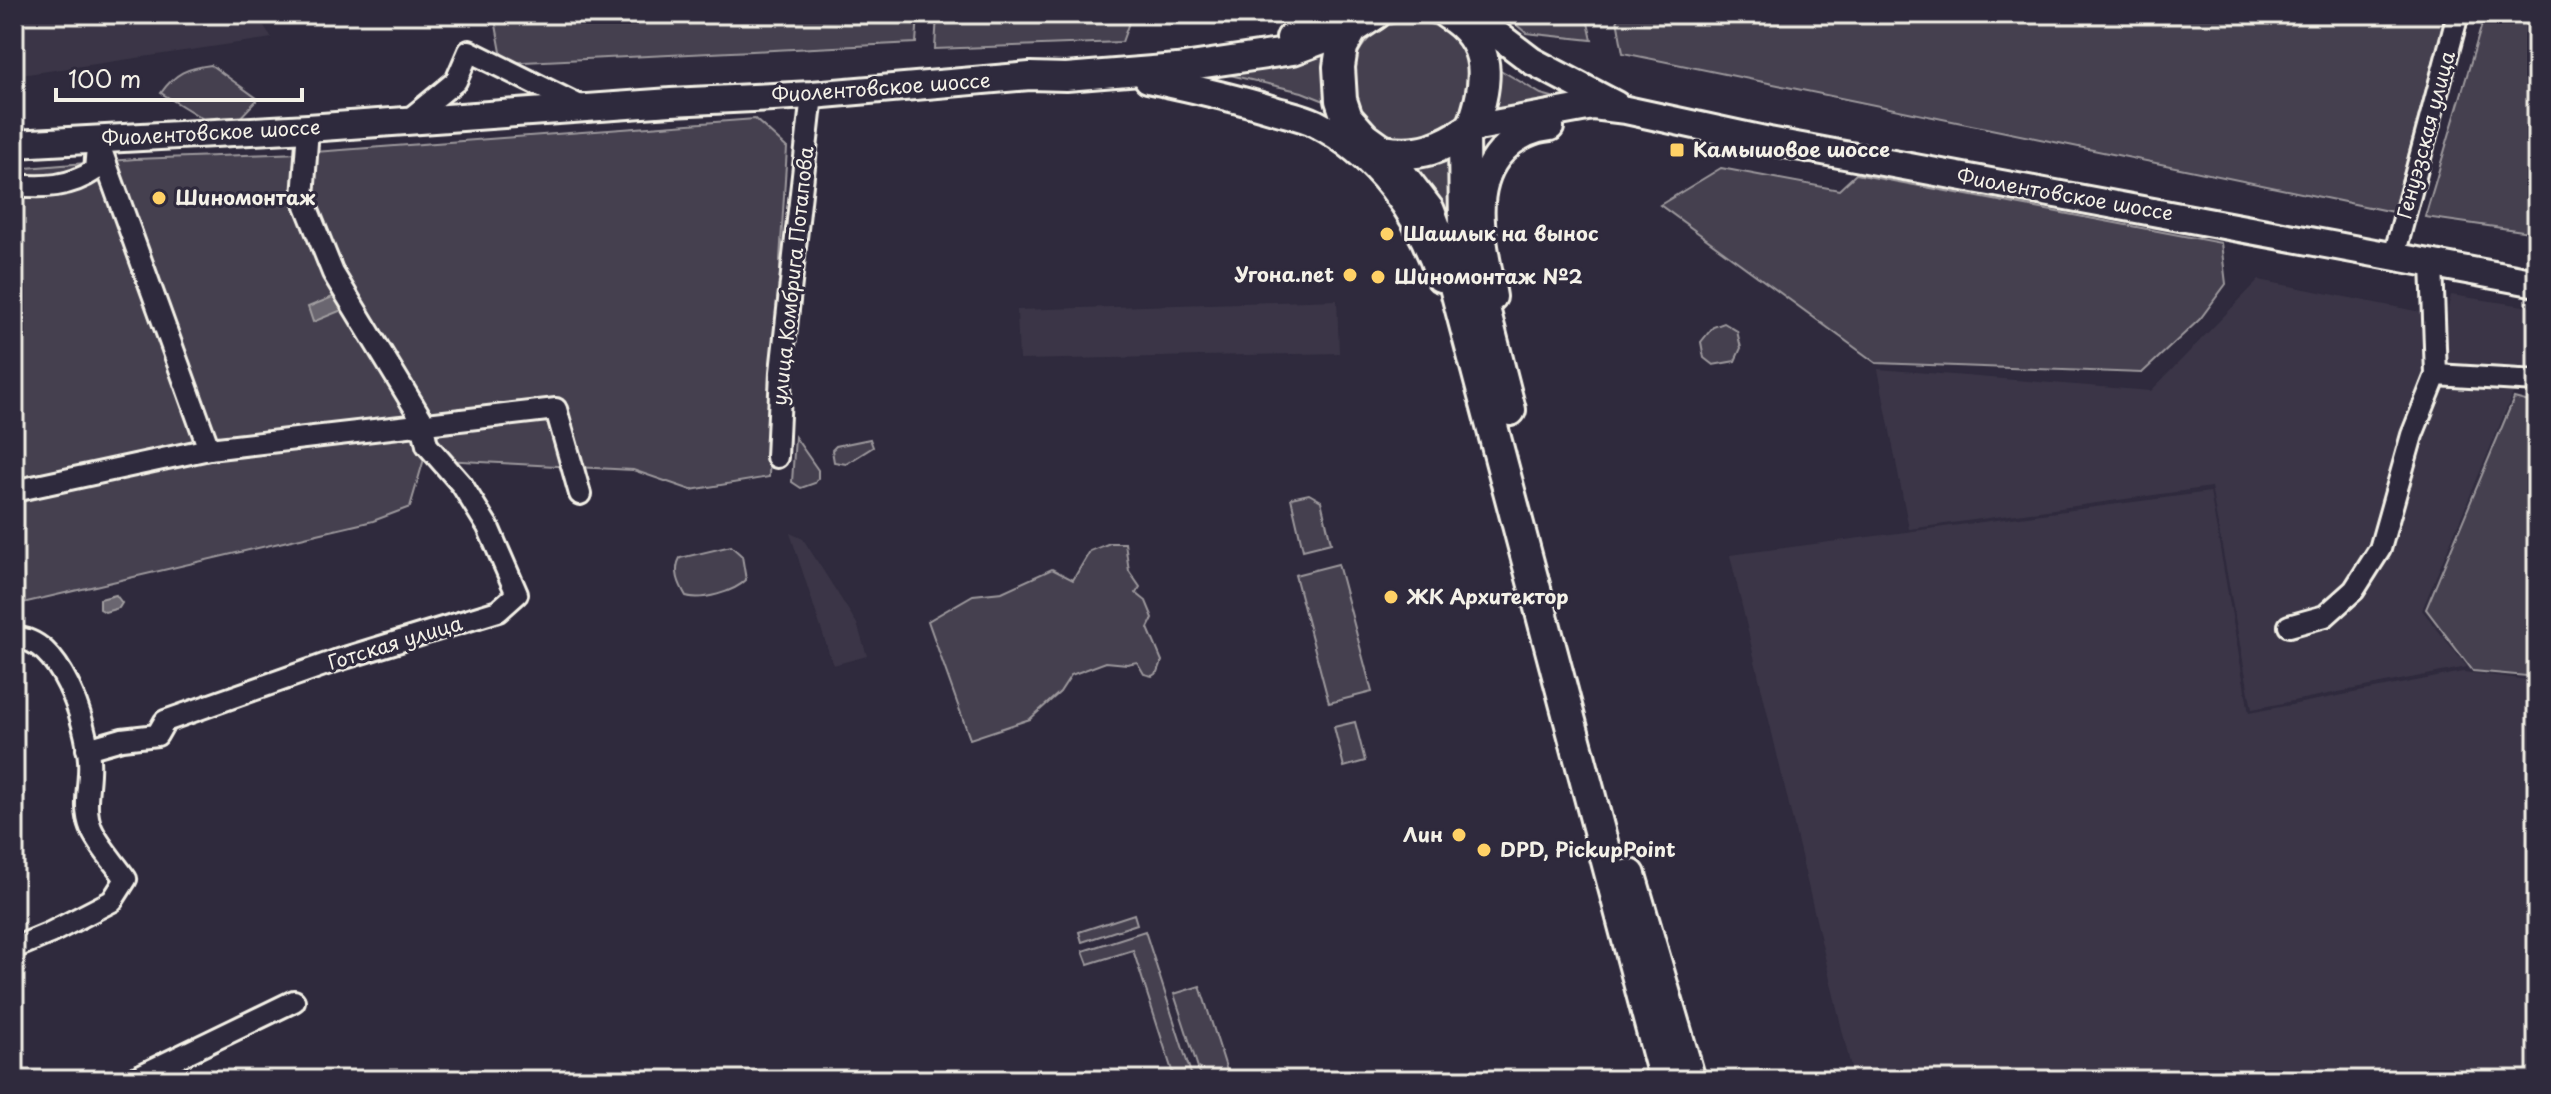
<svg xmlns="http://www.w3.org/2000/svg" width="2551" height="1094" viewBox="0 0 2551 1094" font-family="'Playpen Sans',sans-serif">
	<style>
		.built { fill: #3b3647 }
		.green { fill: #454050; stroke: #9c989c; stroke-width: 2 }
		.water { fill: #6a6670; stroke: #a19ea0; stroke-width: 2 }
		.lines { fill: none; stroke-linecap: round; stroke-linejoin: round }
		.minor-casing { stroke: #f4f1e8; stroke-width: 26 }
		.secondary-casing { stroke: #f4f1e8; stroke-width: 32 }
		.primary-casing { stroke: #f4f1e8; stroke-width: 36 }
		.minor { stroke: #2f2a3d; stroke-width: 20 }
		.secondary { stroke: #2f2a3d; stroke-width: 26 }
		.primary { stroke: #2f2a3d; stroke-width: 30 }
		.poi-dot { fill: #ffd166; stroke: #2f2a3d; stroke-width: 3 }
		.labels { text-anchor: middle; stroke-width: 6; stroke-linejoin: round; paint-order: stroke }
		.street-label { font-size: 20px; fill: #f4f1e8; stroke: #2f2a3d }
		.poi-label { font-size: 20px; font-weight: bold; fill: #f4f1e8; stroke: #2f2a3d; text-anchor: start }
	</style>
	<rect width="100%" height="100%" fill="#2f2a3d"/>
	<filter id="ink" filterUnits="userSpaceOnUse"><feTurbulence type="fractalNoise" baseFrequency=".0125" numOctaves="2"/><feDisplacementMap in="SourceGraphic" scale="16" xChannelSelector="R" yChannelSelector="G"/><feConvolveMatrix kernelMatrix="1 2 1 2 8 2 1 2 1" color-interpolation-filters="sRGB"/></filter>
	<g filter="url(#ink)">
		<!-- built -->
		<g class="built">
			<polygon points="14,14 256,14 272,38 14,76"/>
			<polygon points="2259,280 2446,317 2451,295 2537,308 2537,395 2514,391 2422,610 2467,667 2252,709 2211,487 1909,529 1878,369 2151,391"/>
			<polygon points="1337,300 1339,353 1019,360 1017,310"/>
			<polygon points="2210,492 2249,713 2463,672 2537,681 2537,1080 1854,1080 1730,555"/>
			<polygon points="790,533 803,539 857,624 867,656 833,665"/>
		</g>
		<!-- green -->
		<g class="green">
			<polygon points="494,14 918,14 916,43 503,63"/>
			<polygon points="937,14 1132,14 1122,42 935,49"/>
			<polygon points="1504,14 1586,14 1592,40 1526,33"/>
			<polygon points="1616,14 2446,14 2393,212 1623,53"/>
			<polygon points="2485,14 2537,14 2537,233 2425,217"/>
			<circle cx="1411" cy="80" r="59"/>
			<polygon points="1338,39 1332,104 1302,92 1217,72"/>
			<path d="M 211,65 L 258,99 L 236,122 L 218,128 L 161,93 C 175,73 187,68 211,65 Z"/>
			<polygon points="1492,65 1541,94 1563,100 1486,119"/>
			<polygon points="755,119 787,148 780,260 780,324 772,380 769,477 691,490 633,470 424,459 410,507 373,521 14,605 14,169 135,159 301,153"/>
			<polygon points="1457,149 1458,237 1405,162"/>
			<polygon points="1721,168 1839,190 1856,174 2221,243 2226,284 2200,319 2142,373 1876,363 1660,205"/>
			<polygon points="1724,323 1737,331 1741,348 1735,361 1713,365 1704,358 1701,342 1713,327"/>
			<polygon points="2514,398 2537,404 2537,677 2473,671 2426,609"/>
			<polygon points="795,437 818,470 818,478 815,483 801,488 792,482"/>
			<polygon points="870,439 873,447 846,464 834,462 832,450 836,446"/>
			<polygon points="1309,494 1321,501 1331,543 1303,550 1291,498"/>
			<polygon points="1110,543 1125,543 1129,571 1140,587 1136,593 1146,601 1153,618 1148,628 1162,661 1158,672 1152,676 1144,674 1137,662 1127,664 1106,662 1071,675 1060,692 1030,719 970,739 928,621 973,595 1002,592 1052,569 1073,580 1090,551"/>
			<path d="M 731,546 L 742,556 L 746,580 C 734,592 702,601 686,596 C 679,584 673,571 680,558 Z"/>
			<polygon points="1338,564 1372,692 1329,703 1295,575"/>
			<polygon points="1355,722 1365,761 1344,767 1334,727"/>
			<polygon points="1134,914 1137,924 1082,942 1079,932"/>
			<polygon points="1145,931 1193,1080 1175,1080 1133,950 1088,964 1083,951"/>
			<polygon points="1200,986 1230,1080 1202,1080 1174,994"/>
		</g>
		<!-- water -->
		<g class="water">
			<polygon points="335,296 342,310 313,322 308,307"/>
			<polygon points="116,595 122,603 119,608 105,612 100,609 100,599"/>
		</g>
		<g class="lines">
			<defs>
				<g id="minor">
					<polyline points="407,121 456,81 469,51 584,108"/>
					<polyline points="97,139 209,449"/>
					<path d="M 14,185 C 44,188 70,187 95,170 L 97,147"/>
					<polyline points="2394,256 2458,14"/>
					<polyline points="2436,375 2537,381"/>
					<polyline points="777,457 781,372 812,95"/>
					<polyline points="14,491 209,449 556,409 580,494"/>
					<polyline points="2289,626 2325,616 2354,590 2380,549 2412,435 2436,375 2432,263"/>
					<path d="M 14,638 C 60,636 87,723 89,760 C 91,782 82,805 91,828 C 98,845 115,863 126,879 L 112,901 L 50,933 L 14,948"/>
					<polyline points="87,749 122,739 157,735 165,721 338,660 498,611 517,594 488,527 462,485 427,445 421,418 333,273 303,198 308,128"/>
					<polyline points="131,1080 294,1001"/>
				</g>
				<g id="secondary">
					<polyline points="1470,14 1532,61 1616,105"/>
					<polyline points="1290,38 1313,28 1327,14"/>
					<path d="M 1148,79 C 1191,88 1232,97 1274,110 C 1287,114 1303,117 1315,123 C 1376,154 1419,213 1440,278"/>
					<polyline points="1472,128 1593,106 1626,110 1769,141 2537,283"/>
					<polyline points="14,144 308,128 671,102 812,95 1030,76 1066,77 1177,68 1293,51 1352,29"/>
					<path d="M 1493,297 C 1486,251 1467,197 1497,157 C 1510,140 1529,129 1550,127"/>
				</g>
				<g id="primary">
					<polyline points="1375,14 1352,29 1342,47 1339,67 1341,100 1347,118 1365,138 1383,151 1429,211 1449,264 1665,1080"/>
					<polyline points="1464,133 1465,234 1510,410"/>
					<path d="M 1383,151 C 1421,157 1441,148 1472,128 C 1488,85 1494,41 1448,14"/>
					<polyline points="1630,875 1690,1080"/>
				</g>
			</defs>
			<!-- minor casing -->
			<use href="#minor" class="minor-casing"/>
			<!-- secondary casing -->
			<use href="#secondary" class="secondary-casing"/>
			<!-- primary casing -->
			<use href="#primary" class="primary-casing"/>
			<!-- minor -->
			<use href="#minor" class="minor"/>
			<!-- secondary -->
			<use href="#secondary" class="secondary"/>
			<!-- primary -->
			<use href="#primary" class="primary"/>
		</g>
	</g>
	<!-- markers -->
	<g class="poi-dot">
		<rect x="1669" y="142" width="16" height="16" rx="4"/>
		<circle cx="159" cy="198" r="8"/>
		<circle cx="1387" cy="234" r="8"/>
		<circle cx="1350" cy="275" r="8"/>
		<circle cx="1378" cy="277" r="8"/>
		<circle cx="1391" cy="597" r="8"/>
		<circle cx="1459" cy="835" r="8"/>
		<circle cx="1484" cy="850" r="8"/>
	</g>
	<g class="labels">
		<!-- street labels -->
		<g class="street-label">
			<text transform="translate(881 88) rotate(-4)" y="7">Фиолентовское шоссе</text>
			<text transform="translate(211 133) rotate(-3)" y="7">Фиолентовское шоссе</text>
			<text transform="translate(2426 135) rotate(-75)" y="7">Генуэзская улица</text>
			<text transform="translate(2065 195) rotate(10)" y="7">Фиолентовское шоссе</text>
			<text transform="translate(793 276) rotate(-84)" y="7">улица Комбрига Потапова</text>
			<text transform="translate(395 643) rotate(-17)" y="7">Готская улица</text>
		</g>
		<!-- poi labels -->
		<g class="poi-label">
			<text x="1693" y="157">Камышовое шоссе</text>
			<text x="175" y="205">Шиномонтаж</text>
			<text x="1403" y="241">Шашлык на вынос</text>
			<text x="1334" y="282" text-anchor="end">Угона.net</text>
			<text x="1394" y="284">Шиномонтаж №2</text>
			<text x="1407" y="604">ЖК Архитектор</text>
			<text x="1443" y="842" text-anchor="end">Лин</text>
			<text x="1500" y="857">DPD, PickupPoint</text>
		</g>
	</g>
	<!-- margin -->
	<rect width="2551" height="1094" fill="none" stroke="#2f2a3d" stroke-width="48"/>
	<rect x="24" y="24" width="2503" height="1046" fill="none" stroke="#f4f1e8" stroke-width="3" filter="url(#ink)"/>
	<!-- scale -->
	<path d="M56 88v12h246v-12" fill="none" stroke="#f4f1e8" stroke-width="4"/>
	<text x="68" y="88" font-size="24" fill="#f4f1e8" stroke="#2f2a3d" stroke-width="6" paint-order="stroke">100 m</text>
</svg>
